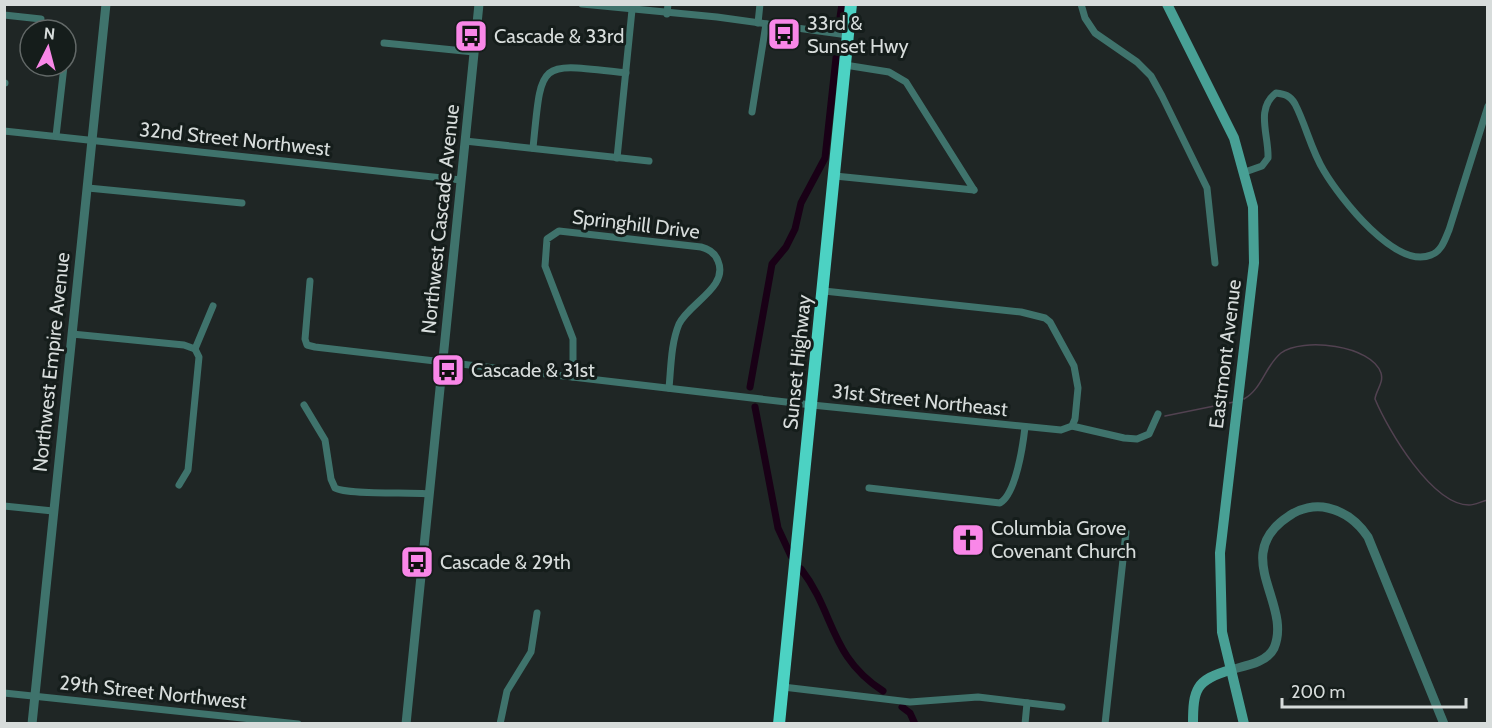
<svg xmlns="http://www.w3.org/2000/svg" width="1492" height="728" viewBox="0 0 1492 728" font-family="Cabin,sans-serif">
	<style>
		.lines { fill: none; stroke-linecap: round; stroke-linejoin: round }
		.stream { stroke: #524251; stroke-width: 1.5 }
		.canal { stroke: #190016; stroke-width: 7 }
		.minor { stroke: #3f736c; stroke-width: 7 }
		.tertiary { stroke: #3f736c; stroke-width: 9 }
		.secondary { stroke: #48a095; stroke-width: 10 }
		.trunk { stroke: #4cd2c3; stroke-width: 12 }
		.labels { text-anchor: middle; stroke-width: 6; stroke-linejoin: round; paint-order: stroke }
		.poi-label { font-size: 20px; fill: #d7dcdb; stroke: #151d1b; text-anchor: start }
		.street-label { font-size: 20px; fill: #d7dcdb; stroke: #151d1b }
	</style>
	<rect width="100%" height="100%" fill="#1f2625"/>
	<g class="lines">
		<!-- stream -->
		<g class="stream">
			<path d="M 1244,399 C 1262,389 1265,366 1281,353 C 1302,337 1372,345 1381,373 C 1384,383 1376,390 1375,399 C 1388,430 1432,505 1469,505 C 1475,505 1482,501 1488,500"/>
			<polyline points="1165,416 1234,402"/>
		</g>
		<!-- canal -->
		<g class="canal">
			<polyline points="840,17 842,4"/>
			<polyline points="750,387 772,264 786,247 795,229 801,203 825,158 837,49"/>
			<polyline points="755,407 778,528 791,556"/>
			<path d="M 801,569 C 835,613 829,656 883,691"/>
			<polyline points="902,707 910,713 915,724"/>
		</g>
		<!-- minor -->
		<g class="minor">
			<polyline points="582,4 717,17 848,35"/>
			<polyline points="1081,4 1085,18 1095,33 1137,62 1151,76 1162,96 1207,188 1215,263"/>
			<polyline points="667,14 668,4"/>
			<polyline points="4,15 41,19"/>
			<polyline points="758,23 760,4"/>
			<polyline points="384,43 474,52"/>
			<polyline points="66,44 67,36"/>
			<polyline points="845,65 889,72 906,82 974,190"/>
			<polyline points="4,83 5,83"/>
			<polyline points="752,112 766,24"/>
			<polyline points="4,131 461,180"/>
			<polyline points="56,136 64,66"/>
			<polyline points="465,141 649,161"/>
			<path d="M 533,148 C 542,58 537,63 626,73"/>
			<polyline points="617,158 632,10"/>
			<path d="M 1245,172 L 1262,166 L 1268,158 C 1269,135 1255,109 1276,93 C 1284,94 1290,95 1295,104 C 1306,125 1311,150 1324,171 C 1340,198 1396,270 1431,255 C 1442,251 1445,239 1449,230 L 1488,106"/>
			<polyline points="835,176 974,190"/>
			<polyline points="88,188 242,203"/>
			<polyline points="310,281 305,339 307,345 315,347 812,405 1061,430 1072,426 1075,419 1078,388 1074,366 1050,322 1045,318 1021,312 824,291"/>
			<polyline points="72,334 184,345 195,349 199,357 188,470 179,485"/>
			<polyline points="195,349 213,306"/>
			<path d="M 573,377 L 573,339 L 545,266 L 547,239 L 559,231 L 701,247 C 709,249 715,253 718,261 C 729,287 689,303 679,324 C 671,343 671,367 669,388"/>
			<path d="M 304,405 L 325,440 L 331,479 L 335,488 C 347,495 410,492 429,494"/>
			<polyline points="1072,426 1124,438 1137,439 1149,434 1158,414"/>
			<path d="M 869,488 L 1000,503 C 1016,494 1023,445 1025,427"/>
			<polyline points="4,506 53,511"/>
			<polyline points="783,687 910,702 978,697 1062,707"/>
			<polyline points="4,693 298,724"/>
			<polyline points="500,724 507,691 531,652 537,613"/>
			<polyline points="1025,724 1027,703"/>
			<polyline points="1105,724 1126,532"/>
		</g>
		<!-- tertiary -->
		<g class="tertiary">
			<path d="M 1230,670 C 1244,666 1267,663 1274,648 C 1293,604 1229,555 1289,516 C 1300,508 1315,505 1328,508 C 1346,512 1358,522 1368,537 L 1444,724"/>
			<polyline points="32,724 106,4"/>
			<polyline points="406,724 479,4"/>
		</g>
		<!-- secondary -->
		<g class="secondary">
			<polyline points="1167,4 1234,138 1253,207 1254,263 1220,553 1222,632 1244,724"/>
			<path d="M 1193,724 C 1193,689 1196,680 1230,670"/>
		</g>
		<!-- trunk -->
		<polyline class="trunk" points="779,724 851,4"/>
	</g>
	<!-- icons -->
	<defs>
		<symbol id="bus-square" viewBox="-11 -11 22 22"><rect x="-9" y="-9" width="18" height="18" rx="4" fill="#f987e8" stroke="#151d1b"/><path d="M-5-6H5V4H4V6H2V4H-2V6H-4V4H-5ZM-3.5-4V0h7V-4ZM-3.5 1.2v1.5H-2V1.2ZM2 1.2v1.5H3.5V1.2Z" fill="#111"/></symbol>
		<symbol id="church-square" viewBox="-11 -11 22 22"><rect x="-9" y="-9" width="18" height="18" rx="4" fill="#f987e8" stroke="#151d1b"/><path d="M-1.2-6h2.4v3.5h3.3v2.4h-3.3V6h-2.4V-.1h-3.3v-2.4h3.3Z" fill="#111"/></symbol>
	</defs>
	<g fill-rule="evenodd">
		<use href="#bus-square" x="765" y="15" width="38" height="38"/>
		<use href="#bus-square" x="452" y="17" width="38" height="38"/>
		<use href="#bus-square" x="429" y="351" width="38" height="38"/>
		<use href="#church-square" x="949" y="521" width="38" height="38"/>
		<use href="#bus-square" x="398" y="543" width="38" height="38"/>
	</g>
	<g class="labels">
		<!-- poi labels -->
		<g class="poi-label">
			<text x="807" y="30">33rd &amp;<tspan x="807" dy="23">Sunset Hwy</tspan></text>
			<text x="494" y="43">Cascade &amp; 33rd</text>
			<text x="471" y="377">Cascade &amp; 31st</text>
			<text x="991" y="535">Columbia Grove<tspan x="991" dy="23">Covenant Church</tspan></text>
			<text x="440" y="569">Cascade &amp; 29th</text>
		</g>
		<!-- street labels -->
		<g class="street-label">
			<text transform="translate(235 139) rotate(6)" y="7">32nd Street Northwest</text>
			<text transform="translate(440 219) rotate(-84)" y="7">Northwest Cascade Avenue</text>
			<text transform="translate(636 224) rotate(7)" y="7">Springhill Drive</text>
			<text transform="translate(1225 354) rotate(-83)" y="7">Eastmont Avenue</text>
			<text transform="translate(51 362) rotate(-84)" y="7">Northwest Empire Avenue</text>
			<text transform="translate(797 362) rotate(-84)" y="7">Sunset Highway</text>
			<text transform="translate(920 400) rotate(6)" y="7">31st Street Northeast</text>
			<text transform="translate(153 692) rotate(6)" y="7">29th Street Northwest</text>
		</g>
	</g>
	<!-- border -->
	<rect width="1492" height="728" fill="none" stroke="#d7dcdb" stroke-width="12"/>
	<!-- north arrow -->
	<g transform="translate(48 48) rotate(6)"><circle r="28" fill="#151d1b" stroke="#636968" stroke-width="1.5"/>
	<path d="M0-4.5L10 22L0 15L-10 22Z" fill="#f987e8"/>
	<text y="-9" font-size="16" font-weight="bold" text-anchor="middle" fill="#d7dcdb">N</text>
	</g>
	<!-- scale -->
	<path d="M1282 698v9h184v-9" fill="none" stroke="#d7dcdb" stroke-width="3"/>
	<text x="1291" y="698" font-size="18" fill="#d7dcdb" stroke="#151d1b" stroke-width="4.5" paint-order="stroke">200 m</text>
</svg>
